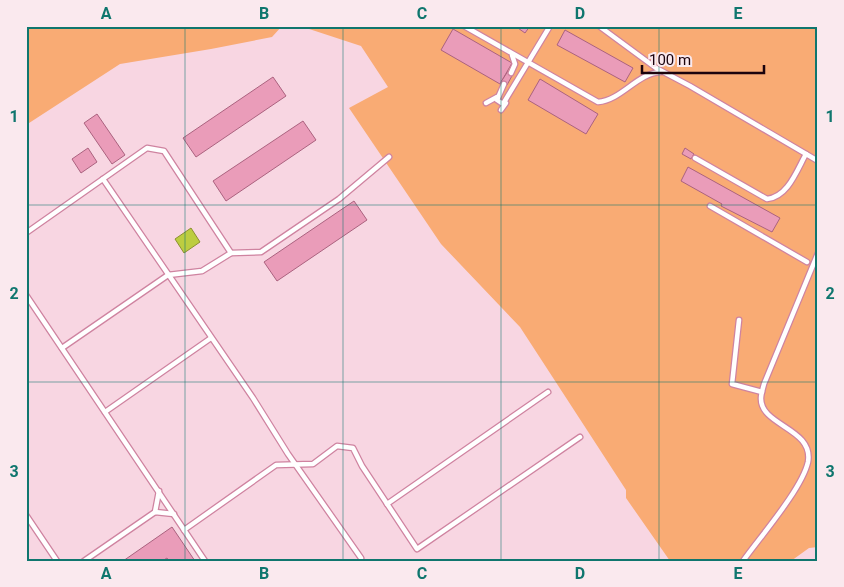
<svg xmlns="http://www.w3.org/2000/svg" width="844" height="587" viewBox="0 0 844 587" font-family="Roboto,sans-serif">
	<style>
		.green { fill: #f9ab74 }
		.water { fill: #bdcd40; stroke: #8c9031 }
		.building { fill: #ea9cb9; stroke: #ab627f }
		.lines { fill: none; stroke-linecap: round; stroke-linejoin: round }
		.service-casing { stroke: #cf83a0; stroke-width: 7 }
		.service { stroke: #fff; stroke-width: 4.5 }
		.grid { fill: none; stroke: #0f766e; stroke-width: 1; stroke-opacity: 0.55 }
		.neatline { fill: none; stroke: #0f766e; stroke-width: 2 }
		.grid-label { font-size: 16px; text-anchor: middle; font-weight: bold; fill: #0f766e }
	</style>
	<rect width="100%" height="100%" fill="#f8d6e2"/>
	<!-- green -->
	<g class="green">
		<polygon points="26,26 282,26 272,37 211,49 120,64 26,125"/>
		<polygon points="300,26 818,26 818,547 809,548 791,561 670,561 626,498 626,490 520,327 441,244 349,108 388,87 361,46"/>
	</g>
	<!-- water -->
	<polygon class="water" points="191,228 200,242 184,253 175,239"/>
	<!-- building -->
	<g class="building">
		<polygon points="515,26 530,26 525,33"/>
		<polygon points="453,29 512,63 500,84 441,50"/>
		<polygon points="565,30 633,68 625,82 557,45"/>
		<polygon points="508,71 513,74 507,85 501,82"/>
		<polygon points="273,77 286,96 196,157 183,138"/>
		<polygon points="540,79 598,114 586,134 528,100"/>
		<polygon points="97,114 125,155 112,164 84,123"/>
		<polygon points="303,121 316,140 226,201 213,181"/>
		<polygon points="88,148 97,162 81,173 72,159"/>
		<polygon points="685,148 694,154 691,159 682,154"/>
		<polygon points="688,167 780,218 772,232 721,206 722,204 681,181"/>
		<polygon points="354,201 367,220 277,281 264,262"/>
		<polygon points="172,527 195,561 169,561 167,558 162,561 123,561"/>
	</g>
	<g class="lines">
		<defs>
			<g id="service">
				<path d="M 464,26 L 598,102 C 622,100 637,73 661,72"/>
				<polyline points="599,26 656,68 690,86 818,161"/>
				<polyline points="511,73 515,64 512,55"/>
				<polyline points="504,84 497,100 503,104 550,26"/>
				<polyline points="486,103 497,97"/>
				<polyline points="501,110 506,103"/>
				<path d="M 695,158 L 767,199 C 788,197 797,170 806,154"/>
				<polyline points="103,179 253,398 288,454 361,558"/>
				<polyline points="710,206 807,262"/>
				<polyline points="26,233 147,148 164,151 231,253"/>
				<polyline points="26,295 205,561"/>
				<polyline points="739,320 732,384 762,392"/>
				<polyline points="62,348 168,275 202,271 231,253 261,252 339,199 389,157"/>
				<polyline points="105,412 211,338"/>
				<polyline points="387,504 548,392"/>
				<polyline points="155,512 159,491"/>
				<polyline points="26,515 57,561"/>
				<polyline points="184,530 276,465 313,464 337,446 353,448 362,466 417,549 580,437"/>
				<polyline points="84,561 155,512 174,514"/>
				<path d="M 743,561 C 760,537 802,489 808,462 C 814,428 760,426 761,398 C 761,394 763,388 764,384 L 818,253"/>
			</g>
		</defs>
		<!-- service casing -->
		<use href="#service" class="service-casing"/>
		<!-- service -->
		<use href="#service" class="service"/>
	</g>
	<!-- grid -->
	<path class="grid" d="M 185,26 L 185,561M 343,26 L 343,561M 501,26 L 501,561M 659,26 L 659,561M 26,205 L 818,205M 26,382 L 818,382"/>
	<!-- border -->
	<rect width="844" height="587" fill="none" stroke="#fae9ee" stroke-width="55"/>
	<!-- scale -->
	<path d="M642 65v8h122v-8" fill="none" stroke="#1b030d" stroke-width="2.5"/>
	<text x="649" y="65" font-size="15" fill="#1b030d" stroke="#fae9ee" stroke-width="4" paint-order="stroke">100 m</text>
	<rect x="28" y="28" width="788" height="532" class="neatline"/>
	<g class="grid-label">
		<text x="106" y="19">A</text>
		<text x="264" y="19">B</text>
		<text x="422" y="19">C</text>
		<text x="580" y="19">D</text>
		<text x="738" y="19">E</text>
		<text x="14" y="122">1</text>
		<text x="830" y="122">1</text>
		<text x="14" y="299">2</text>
		<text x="830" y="299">2</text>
		<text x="14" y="477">3</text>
		<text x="830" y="477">3</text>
		<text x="106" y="579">A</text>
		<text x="264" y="579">B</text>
		<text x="422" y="579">C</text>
		<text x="580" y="579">D</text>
		<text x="738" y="579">E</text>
	</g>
</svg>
